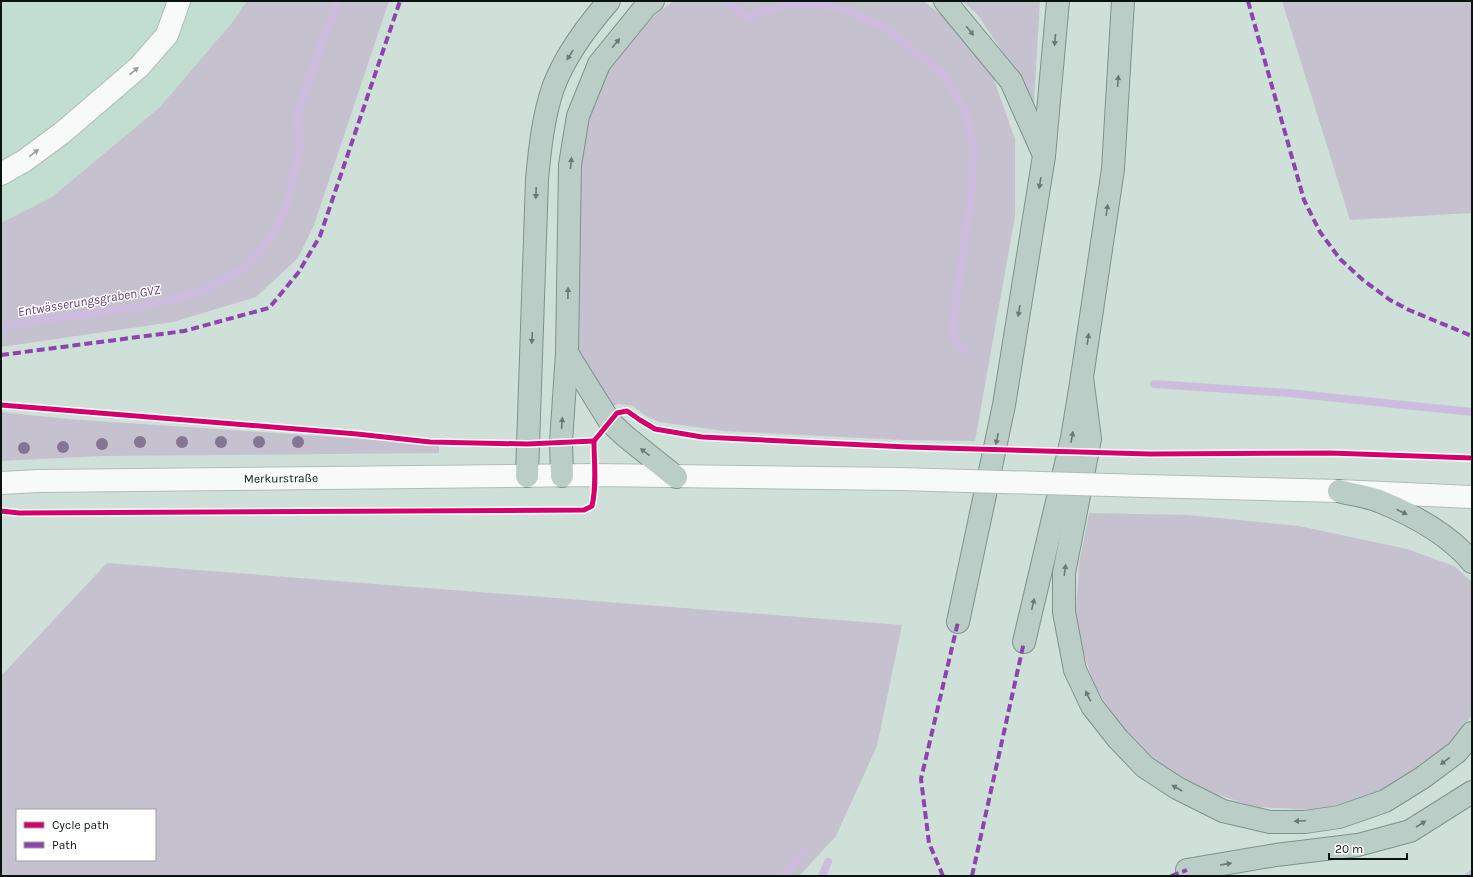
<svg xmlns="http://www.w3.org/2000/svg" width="1473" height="877" viewBox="0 0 1473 877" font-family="Karla,sans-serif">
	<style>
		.built { fill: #c1ded0 }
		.green { fill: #c5c1cf; fill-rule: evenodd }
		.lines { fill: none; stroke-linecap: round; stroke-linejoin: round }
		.stream { stroke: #cebcde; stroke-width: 8 }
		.minor-casing { stroke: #b0bdb6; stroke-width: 24 }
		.highway-casing { stroke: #7b948a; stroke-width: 24 }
		.minor { stroke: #f8faf9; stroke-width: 22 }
		.highway { stroke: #bbcdc7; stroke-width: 22 }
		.minor-bridge-casing { stroke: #b0bdb6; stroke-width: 24; stroke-linecap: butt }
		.minor-bridge { stroke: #f8faf9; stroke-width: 22 }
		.quiet { stroke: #8e44ad; stroke-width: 4; stroke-dasharray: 8 4; stroke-linecap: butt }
		.cycleway-casing { stroke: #fff; stroke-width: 8 }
		.cycleway { stroke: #d6006c; stroke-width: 5 }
		.tree { fill: #847593 }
		.oneway { fill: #6b7974 }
		.oneway2 { fill: #989e9b }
		.labels { text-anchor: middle; stroke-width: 3; stroke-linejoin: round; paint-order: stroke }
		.street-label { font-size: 12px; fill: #09130f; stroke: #fff }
		.water-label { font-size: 13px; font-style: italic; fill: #653a7a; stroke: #fff }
	</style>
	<rect width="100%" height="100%" fill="#cfe0d8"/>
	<!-- built -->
	<polygon class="built" points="1,1 267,1 179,118 1,243"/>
	<!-- green -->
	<g class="green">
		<polygon points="247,1 389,1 314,225 298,258 256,297 173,322 1,347 1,223 52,197 160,107 231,24"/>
		<polygon points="673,1 923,1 955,25 993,77 1015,139 1015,216 975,441 903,440 724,431 659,422 646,416 633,406 618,404 611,407 584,373 576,337 580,155 595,93 628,37"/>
		<polygon points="962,1 1040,1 1033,116 1012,66 977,14"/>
		<polygon points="1282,1 1472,1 1472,213 1350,220"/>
		<polygon points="1,412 68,419 439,444 439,453 102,456 1,461"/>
		<polygon points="1089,513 1187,515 1299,526 1407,549 1454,566 1472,582 1472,715 1456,737 1420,770 1369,796 1319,810 1255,807 1192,786 1139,749 1095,688 1075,626 1079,563"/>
		<path d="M 107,563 L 902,625 L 877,746 L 836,836 L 799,876 L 1,876 L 1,676 ZM 17,810 L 155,810 L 155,860 L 17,860 Z"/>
	</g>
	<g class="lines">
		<!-- stream -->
		<g class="stream">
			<polyline points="730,5 745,18 763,11 800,3 845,9 890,30 944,76 965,110 974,150 970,204 952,330 957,345 966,351"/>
			<polyline points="1,326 151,305 202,291 246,268 273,235 286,206 300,148 297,114 322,42 338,1"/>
			<polyline points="1154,384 1288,393 1472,412"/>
			<polyline points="784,876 805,850"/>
			<polyline points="822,876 828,862"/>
			<polyline points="1469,876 1472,874"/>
		</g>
		<defs>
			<g id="minor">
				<polyline points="1,174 24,161 62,133 139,67 167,35 179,1"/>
				<path id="s1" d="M 1,483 L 39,481 L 594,475 L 900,479"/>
				<polyline points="1144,486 1339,491 1472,497"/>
			</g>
			<g id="highway">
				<polyline points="945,1 1011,81 1044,155"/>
				<polyline points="567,353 610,422 625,436 676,477"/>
				<polyline points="1082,377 1090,439 1064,573 1064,612 1075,670 1092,706 1118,739 1145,767 1177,788 1223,811 1270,822 1305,822 1339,817 1385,801 1422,778 1457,752 1472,733"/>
				<path d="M 527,476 L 537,179 C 540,148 543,118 553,88 C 564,58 588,25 609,1"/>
				<polyline points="562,476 561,442 567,353 570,165 578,116 599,64 646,6 653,1"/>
				<path d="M 1339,491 C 1352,495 1368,496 1381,502 C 1413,515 1449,535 1472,562"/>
				<polyline points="958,622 1004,405 1044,156 1058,1"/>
				<polyline points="1024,642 1072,438 1082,377 1113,169 1123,1"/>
				<polyline points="1187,870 1276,855 1358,845 1410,831 1472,792"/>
			</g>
		</defs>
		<!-- minor casing -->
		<use href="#minor" class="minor-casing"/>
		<!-- highway casing -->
		<use href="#highway" class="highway-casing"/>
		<!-- minor -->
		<use href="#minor" class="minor"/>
		<!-- highway -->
		<use href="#highway" class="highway"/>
		<defs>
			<polyline id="minor-bridge" points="900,479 1144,486"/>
		</defs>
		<!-- minor-bridge casing -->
		<use href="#minor-bridge" class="minor-bridge-casing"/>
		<!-- minor-bridge -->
		<use href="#minor-bridge" class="minor-bridge"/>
		<!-- quiet -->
		<g class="quiet">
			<polyline points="1248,1 1304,200 1320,232 1340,259 1363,280 1390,300 1409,310 1472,336"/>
			<polyline points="1,355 184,331 269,308 298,273 320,236 400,1"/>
			<polyline points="943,876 929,843 921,779 958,622"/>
			<polyline points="972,876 1024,642"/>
			<polyline points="1171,876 1187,870"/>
		</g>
		<defs>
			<g id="cycleway">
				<path d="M 1,405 L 357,434 L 430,442 L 527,444 L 594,441 C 594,462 597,485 592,506 L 584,510 L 19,513 L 1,511"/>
				<polyline points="594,441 617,413 627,411 640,420 655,429 702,437 907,447 1150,454 1330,453 1472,458"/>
			</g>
		</defs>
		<!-- cycleway casing -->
		<use href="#cycleway" class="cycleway-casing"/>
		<!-- cycleway -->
		<use href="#cycleway" class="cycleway"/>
	</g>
	<!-- trees -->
	<g class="tree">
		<circle cx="140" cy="442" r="6"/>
		<circle cx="182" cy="442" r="6"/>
		<circle cx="221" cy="442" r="6"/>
		<circle cx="259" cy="442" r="6"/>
		<circle cx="298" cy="442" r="6"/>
		<circle cx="102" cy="444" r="6"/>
		<circle cx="63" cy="447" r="6"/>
		<circle cx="24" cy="448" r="6"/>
	</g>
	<!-- one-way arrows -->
	<defs><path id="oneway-solid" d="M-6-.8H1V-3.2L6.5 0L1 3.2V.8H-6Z"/></defs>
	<g class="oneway">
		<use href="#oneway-solid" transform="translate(970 31) rotate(51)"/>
		<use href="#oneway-solid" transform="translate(1055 40) rotate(95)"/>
		<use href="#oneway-solid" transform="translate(616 43) rotate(-51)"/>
		<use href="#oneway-solid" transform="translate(570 55) rotate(122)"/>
		<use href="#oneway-solid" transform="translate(1118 81) rotate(-86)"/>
		<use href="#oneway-solid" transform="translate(571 163) rotate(-84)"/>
		<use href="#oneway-solid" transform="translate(1040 183) rotate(99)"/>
		<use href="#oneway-solid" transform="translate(536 193) rotate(92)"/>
		<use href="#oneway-solid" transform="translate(1107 210) rotate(-82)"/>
		<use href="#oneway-solid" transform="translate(568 293) rotate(-89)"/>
		<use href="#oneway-solid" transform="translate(1019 311) rotate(99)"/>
		<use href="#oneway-solid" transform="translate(532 338) rotate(93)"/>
		<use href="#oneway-solid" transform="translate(1088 339) rotate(-82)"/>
		<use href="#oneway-solid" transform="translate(562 423) rotate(-86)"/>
		<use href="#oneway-solid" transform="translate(1072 437) rotate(-79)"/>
		<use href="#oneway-solid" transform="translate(997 439) rotate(102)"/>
		<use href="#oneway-solid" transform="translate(645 452) rotate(-142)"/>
		<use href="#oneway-solid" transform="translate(1402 512) rotate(26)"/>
		<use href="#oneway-solid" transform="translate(1065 570) rotate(-82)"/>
		<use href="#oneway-solid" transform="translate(1033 604) rotate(-77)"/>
		<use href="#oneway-solid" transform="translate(1088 696) rotate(-116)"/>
		<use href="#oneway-solid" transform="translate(1445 761) rotate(143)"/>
		<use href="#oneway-solid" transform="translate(1177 788) rotate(-150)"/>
		<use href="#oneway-solid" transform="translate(1300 821) rotate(178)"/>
		<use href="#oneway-solid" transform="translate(1421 824) rotate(-32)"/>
		<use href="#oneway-solid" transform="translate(1226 864) rotate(-9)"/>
	</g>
	<g class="oneway2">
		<use href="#oneway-solid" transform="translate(134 71) rotate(-41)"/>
		<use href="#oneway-solid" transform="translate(34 153) rotate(-37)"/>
	</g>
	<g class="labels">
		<!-- street labels -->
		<g class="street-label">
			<text dy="4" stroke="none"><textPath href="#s1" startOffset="280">Merkurstraße</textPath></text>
		</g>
		<!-- water labels -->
		<g class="water-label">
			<text transform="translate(89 300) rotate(-9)" y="5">Entwässerungsgraben GVZ</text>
		</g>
	</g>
	<!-- border -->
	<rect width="1473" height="877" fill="none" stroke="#09130f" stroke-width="4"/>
	<!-- legend -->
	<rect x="16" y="809" width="140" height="52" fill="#ffffff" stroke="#9da19f"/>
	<rect x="24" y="822" width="20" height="6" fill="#d6006c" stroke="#9da19f"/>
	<text x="52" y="829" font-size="12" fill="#09130f">Cycle path</text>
	<rect x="24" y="842" width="20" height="6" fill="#8e44ad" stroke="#9da19f"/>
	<text x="52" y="849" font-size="12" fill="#09130f">Path</text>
	<!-- scale -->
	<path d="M1329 853v6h78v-6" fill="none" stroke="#09130f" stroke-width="2"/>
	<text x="1335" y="853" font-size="12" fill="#09130f" stroke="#ffffff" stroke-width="3" paint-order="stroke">20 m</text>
</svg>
